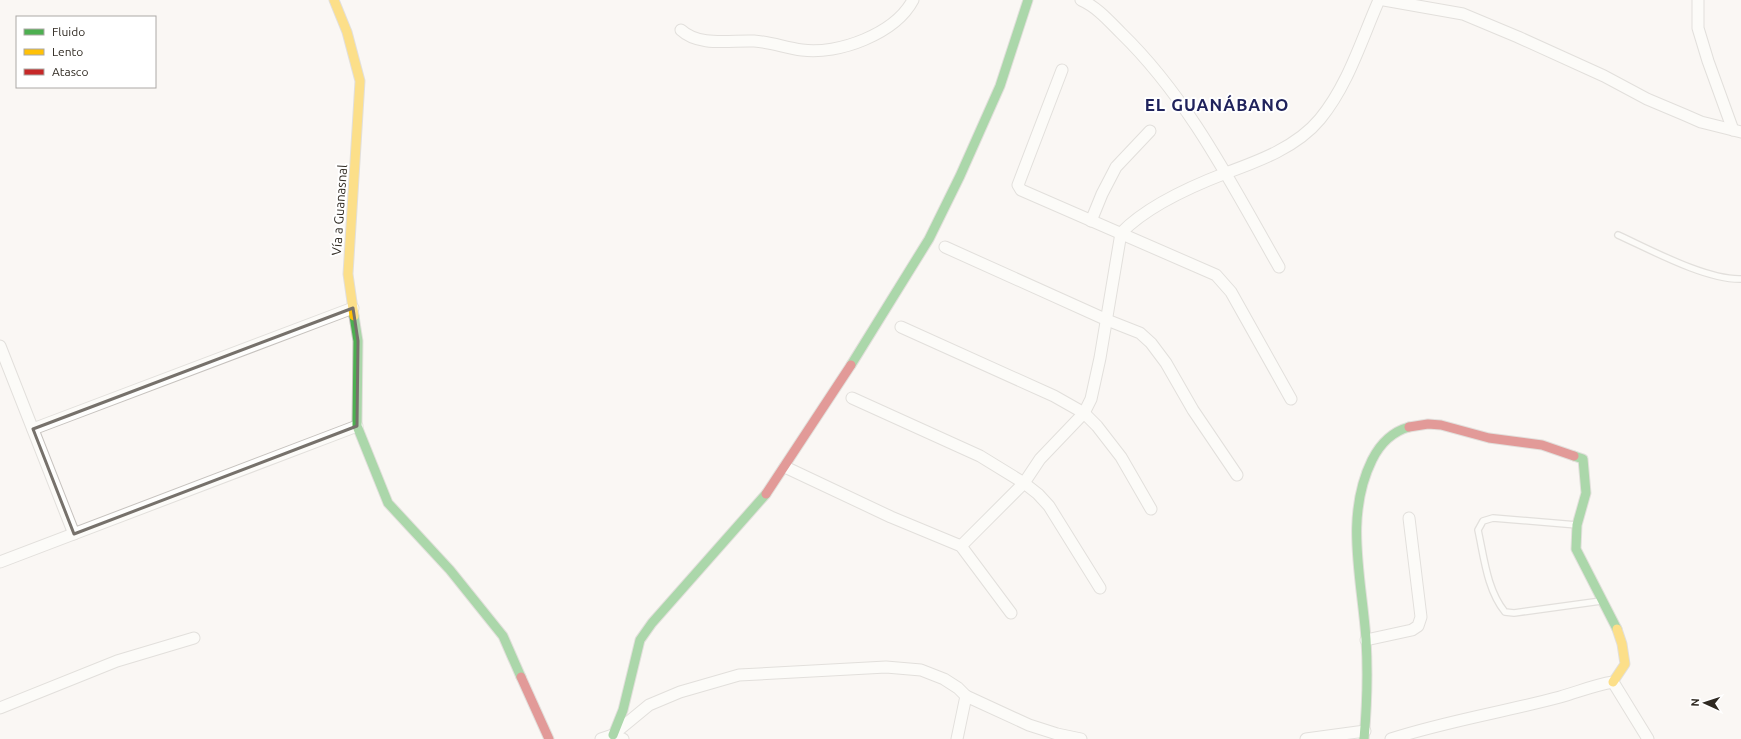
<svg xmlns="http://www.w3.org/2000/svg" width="1741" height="739" viewBox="0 0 1741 739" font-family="Ubuntu,sans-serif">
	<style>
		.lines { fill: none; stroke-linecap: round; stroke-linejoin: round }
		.lane-casing { stroke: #c6c2be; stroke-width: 8 }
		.street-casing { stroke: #c6c2be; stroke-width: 13 }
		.fast-casing { stroke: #c6c2be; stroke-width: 11 }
		.slow-casing { stroke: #c6c2be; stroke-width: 11 }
		.jam-casing { stroke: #c6c2be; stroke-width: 11 }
		.lane { stroke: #fefefd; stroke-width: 5.5 }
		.street { stroke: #fefefd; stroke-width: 11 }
		.fast { stroke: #4caf50; stroke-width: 9 }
		.slow { stroke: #ffc107; stroke-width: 9 }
		.jam { stroke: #c62828; stroke-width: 9 }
		.marked { fill: none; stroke: #76716b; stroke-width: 3; stroke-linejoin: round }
		.labels { text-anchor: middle; stroke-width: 4; stroke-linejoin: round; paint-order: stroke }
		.street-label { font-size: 13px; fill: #2f2921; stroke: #fff }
		.district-label { font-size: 17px; font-weight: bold; letter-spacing: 1px; fill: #20235c; stroke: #fff }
	</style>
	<rect width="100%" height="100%" fill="#faf7f4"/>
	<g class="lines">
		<defs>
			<g id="lane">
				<path d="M 1618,235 C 1651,250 1706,280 1741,279"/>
				<path d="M 1577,525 L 1493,518 L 1483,521 L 1478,530 C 1484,557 1487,590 1505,612 L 1514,613 L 1601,601"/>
			</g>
			<g id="street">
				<path d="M 1081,0 C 1097,7 1109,21 1121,33 C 1189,99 1232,185 1279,267"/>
				<polyline points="1384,0 1463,14 1518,37 1604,76 1647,99 1685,115 1701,122 1741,132"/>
				<polyline points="1698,0 1698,28 1708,61 1733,130"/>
				<path d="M 681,30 C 699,47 731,40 754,41 C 771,42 786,48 802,50 C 838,55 895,34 913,0"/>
				<polyline points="1062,70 1018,185 1021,190 1216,275 1231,292 1291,399"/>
				<polyline points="1091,221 1102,194 1116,167 1150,131"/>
				<polyline points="945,247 1107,320 1140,333 1151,343 1166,363 1193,410 1237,475"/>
				<polyline points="901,327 1054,396 1084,413 1097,426 1121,457 1151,509"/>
				<polyline points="0,346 74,534"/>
				<polyline points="852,398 980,456 1024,483 1038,494 1049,506 1100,588"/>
				<polyline points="33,429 353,308"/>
				<polyline points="785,467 891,517 961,546 1011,613"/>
				<path d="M 961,546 L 1024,483 L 1040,459 L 1084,413 L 1091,399 L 1100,358 L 1121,233 C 1147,206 1192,186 1226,173 C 1259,161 1297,147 1320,119 C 1348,85 1361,41 1379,0"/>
				<polyline points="0,562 357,426"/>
				<polyline points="1366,640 1412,630 1418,626 1421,617 1409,518"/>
				<polyline points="966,696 1029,725 1057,734 1081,739"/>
				<polyline points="0,708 117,661 194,638"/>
				<polyline points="615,733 649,705 680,692 739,675 886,667 921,670 944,679 958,688 966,696 957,739"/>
				<polyline points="601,739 613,735 623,739"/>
				<polyline points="1306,739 1365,731"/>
				<path d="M 1391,739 C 1446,721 1504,712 1560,697 C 1578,692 1594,685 1613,682 L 1648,739"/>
			</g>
			<g id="fast">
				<polyline points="354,316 358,341 357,426 388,503 450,570 503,636 521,677"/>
				<polyline points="851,365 929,239 960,176 1000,86 1028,0"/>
				<polyline points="1574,456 1583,459 1586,493 1577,525 1576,549 1617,629"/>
				<polyline points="613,735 623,710 640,640 652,623 766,494"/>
				<path d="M 1364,739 C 1367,706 1368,672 1366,639 C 1362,579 1344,517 1372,460 C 1380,444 1391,432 1409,427"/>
			</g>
			<g id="slow">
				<polyline points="334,0 347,32 360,81 348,274 354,316"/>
				<polyline points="1613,682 1625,664 1622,644 1617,629"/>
			</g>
			<g id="jam">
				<polyline points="1409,427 1428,424 1441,425 1489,438 1542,445 1574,456"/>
				<polyline points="766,494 851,365"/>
				<polyline points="521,677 549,739"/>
			</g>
		</defs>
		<!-- lane casing -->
		<use href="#lane" class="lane-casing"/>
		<!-- street casing -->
		<use href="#street" class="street-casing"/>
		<!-- fast casing -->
		<use href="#fast" class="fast-casing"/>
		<!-- slow casing -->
		<use href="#slow" class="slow-casing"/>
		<!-- jam casing -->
		<use href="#jam" class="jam-casing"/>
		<!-- lane -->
		<use href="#lane" class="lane"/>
		<!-- street -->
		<use href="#street" class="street"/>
		<!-- fast -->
		<use href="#fast" class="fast"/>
		<!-- slow -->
		<use href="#slow" class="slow"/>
		<!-- jam -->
		<use href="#jam" class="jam"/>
	</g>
	<!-- marked area -->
	<path d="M0 0H1741V739H0ZM 353,308 L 358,341 L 357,426 L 74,534 L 33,429 Z" fill="#faf7f4" fill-opacity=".55" fill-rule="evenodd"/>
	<path class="marked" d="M 353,308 L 358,341 L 357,426 L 74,534 L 33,429 Z"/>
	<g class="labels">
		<!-- street labels -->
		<g class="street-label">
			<text transform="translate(339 210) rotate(-86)" y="5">Vía a Guanasnal</text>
		</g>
		<!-- district labels -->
		<g class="district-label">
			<text x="1217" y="111">EL GUANÁBANO</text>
		</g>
	</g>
	<!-- legend -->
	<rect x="16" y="16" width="140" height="72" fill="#ffffff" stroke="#aca9a6"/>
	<rect x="24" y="29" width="20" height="6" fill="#4caf50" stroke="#aca9a6"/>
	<text x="52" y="36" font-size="12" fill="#2f2921">Fluido</text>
	<rect x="24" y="49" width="20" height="6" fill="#ffc107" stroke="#aca9a6"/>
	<text x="52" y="56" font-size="12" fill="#2f2921">Lento</text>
	<rect x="24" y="69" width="20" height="6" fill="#c62828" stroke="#aca9a6"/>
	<text x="52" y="76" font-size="12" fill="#2f2921">Atasco</text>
	<!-- north arrow -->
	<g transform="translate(1705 703) rotate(273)" stroke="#ffffff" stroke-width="3" paint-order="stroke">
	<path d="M0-3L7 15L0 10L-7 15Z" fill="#2f2921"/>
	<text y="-6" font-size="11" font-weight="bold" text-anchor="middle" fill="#2f2921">N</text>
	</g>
</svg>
